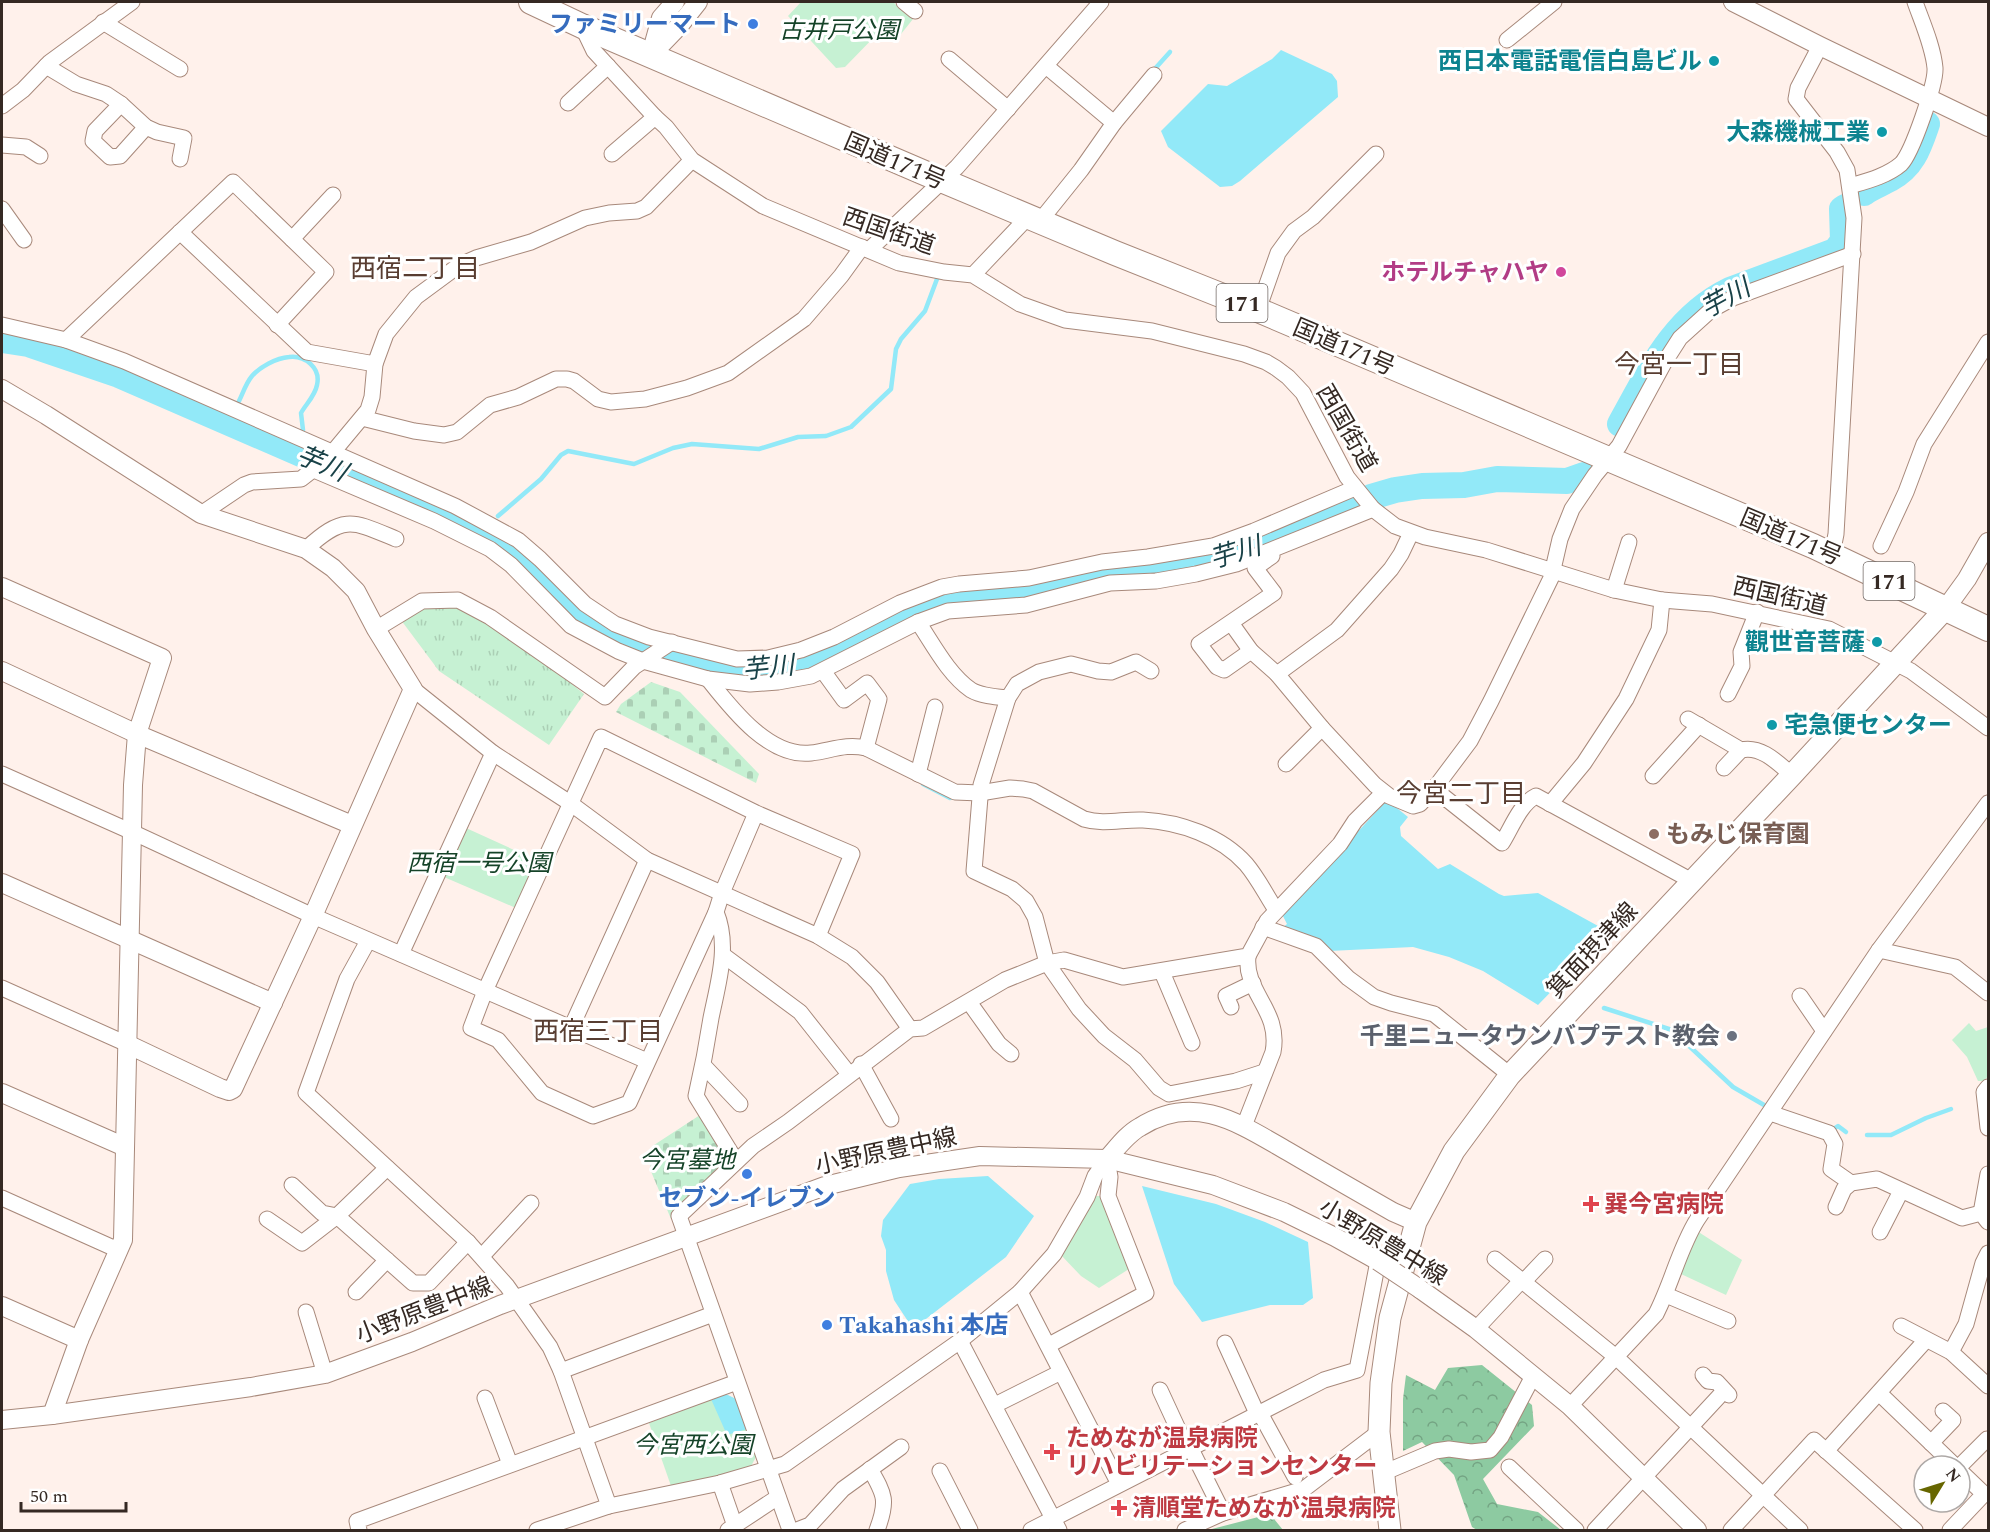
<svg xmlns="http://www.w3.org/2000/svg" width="1990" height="1532" viewBox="0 0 1990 1532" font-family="Spectral,'Noto Sans JP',serif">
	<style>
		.grass { fill: url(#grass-tufts) }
		.forest { fill: url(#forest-crowns) }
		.cemetery { fill: url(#cemetery-stones) }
		.green { fill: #c6f1d3 }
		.water { fill: #92e9f8 }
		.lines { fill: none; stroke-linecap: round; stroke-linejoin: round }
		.stream { stroke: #92e9f8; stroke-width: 4.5 }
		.river { stroke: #92e9f8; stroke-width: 26 }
		.minor-casing { stroke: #a8897b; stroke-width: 17 }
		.tertiary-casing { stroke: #a8897b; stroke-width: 20 }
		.secondary-casing { stroke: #a8897b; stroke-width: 23 }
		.trunk-casing { stroke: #a8897b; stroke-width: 26 }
		.minor { stroke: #fff; stroke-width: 15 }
		.tertiary { stroke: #fff; stroke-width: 18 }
		.secondary { stroke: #fff; stroke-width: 21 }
		.trunk { stroke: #fff; stroke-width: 24 }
		.tertiary-bridge-casing { stroke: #a8897b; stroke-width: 20; stroke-linecap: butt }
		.tertiary-bridge { stroke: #fff; stroke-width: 18 }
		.shop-dot { fill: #3f7fe0; stroke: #fff; stroke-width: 2 }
		.culture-dot { fill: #0f9aa8; stroke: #fff; stroke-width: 2 }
		.hotel-dot { fill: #d1479c; stroke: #fff; stroke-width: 2 }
		.education-dot { fill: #8d6e63; stroke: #fff; stroke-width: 2 }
		.worship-dot { fill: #6b7280; stroke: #fff; stroke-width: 2 }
		.health-dot { fill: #e0444e; stroke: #fff; stroke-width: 2 }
		.labels { text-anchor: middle; stroke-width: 6; stroke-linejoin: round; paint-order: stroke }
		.shield { fill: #fff; stroke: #726965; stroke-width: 1.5 }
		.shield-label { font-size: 22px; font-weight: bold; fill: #352923 }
		.shop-label { font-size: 24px; font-weight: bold; fill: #366cbe; stroke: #fff; text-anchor: end }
		.park-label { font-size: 24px; font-style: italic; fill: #154328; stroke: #fff }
		.culture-label { font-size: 24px; font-weight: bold; fill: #0d838f; stroke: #fff; text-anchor: end }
		.street-label { font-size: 24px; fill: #352923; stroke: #fff }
		.hotel-label { font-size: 24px; font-weight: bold; fill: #b23c85; stroke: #fff; text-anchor: end }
		.education-label { font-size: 24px; font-weight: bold; fill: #785e54; stroke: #fff; text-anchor: start }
		.worship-label { font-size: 24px; font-weight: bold; fill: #5b616d; stroke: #fff; text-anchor: end }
		.health-label { font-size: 24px; font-weight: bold; fill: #be3a42; stroke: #fff; text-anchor: start }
		.neighbourhood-label { font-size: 26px; fill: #583d31; stroke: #fff }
		.water-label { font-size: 26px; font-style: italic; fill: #194248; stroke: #fff }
	</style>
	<defs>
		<pattern id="grass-tufts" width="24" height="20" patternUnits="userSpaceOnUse" patternTransform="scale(1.5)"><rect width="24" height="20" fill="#c6f1d3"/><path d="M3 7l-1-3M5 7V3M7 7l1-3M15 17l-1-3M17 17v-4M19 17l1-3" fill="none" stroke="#abcfb5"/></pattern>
		<pattern id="forest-crowns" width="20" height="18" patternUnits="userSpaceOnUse" patternTransform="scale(1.5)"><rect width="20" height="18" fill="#8dcaa1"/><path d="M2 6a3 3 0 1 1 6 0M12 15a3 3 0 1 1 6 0" fill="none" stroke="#74a483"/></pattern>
		<pattern id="cemetery-stones" width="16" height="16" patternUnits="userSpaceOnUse" patternTransform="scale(1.5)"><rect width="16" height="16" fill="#c6f1d3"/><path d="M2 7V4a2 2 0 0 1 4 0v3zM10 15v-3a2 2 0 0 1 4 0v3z" fill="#abcfb5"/></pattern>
	</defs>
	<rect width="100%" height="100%" fill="#fff1eb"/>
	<!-- grass -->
	<polygon class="grass" points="458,600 490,617 584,694 549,745 439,671 398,616 422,601"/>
	<!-- forest -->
	<g class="forest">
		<polygon points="1482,1365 1532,1405 1534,1426 1483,1479 1497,1504 1538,1512 1561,1530 1477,1530 1472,1527 1454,1475 1422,1442 1403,1451 1403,1399 1406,1375 1435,1390 1448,1368"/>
		<polygon points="1270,1514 1283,1530 1208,1530"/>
	</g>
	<!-- cemetery -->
	<g class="cemetery">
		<polygon points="651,682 680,692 759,774 756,783 616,712 621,704"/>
		<polygon points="700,1115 728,1163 686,1202 671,1219 650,1169 654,1145"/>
	</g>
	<!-- green -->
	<g class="green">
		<polygon points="801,2 893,2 913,19 897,39 890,38 880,31 845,67 836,68 788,16"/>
		<polygon points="466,828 536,860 516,908 444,877"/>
		<polygon points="1969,1023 1976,1031 1988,1027 1988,1076 1984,1081 1978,1081 1967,1057 1952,1040"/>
		<polygon points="1093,1196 1102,1196 1129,1269 1099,1288 1081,1276 1060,1254"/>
		<polygon points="1697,1231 1742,1260 1726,1295 1681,1274"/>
		<polygon points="711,1399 747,1429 756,1457 750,1468 737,1473 671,1486 649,1423"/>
	</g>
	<!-- water -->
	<g class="water">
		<polygon points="1281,50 1332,74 1337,81 1338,97 1240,181 1232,186 1220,187 1168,147 1161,131 1208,84 1227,86 1272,59"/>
		<polygon points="1387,800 1408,817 1400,827 1401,836 1438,869 1450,864 1499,894 1504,896 1538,893 1609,932 1538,1005 1483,971 1449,957 1413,947 1329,951 1281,929 1287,924 1282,914"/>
		<polygon points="988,1176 1034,1216 1006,1257 913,1329 894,1300 886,1271 886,1250 881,1236 883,1220 910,1184 939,1179"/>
		<polygon points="1142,1186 1216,1204 1265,1222 1308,1242 1313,1298 1303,1305 1270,1305 1202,1322 1174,1284"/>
		<polygon points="724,1393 736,1399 747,1429 727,1435 711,1399"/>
	</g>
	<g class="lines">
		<!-- stream -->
		<g class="stream">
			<polyline points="1152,72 1170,52"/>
			<path d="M 239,401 C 243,393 246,383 252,376 C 260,367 276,358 289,357 C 305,355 321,368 317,385 C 315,396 306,404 301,413 L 303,430"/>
			<polyline points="228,423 232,415"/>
			<polyline points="309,453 310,457"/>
			<polyline points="498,516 541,479 561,455 568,451 634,464 673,448 692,444 759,449 798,437 826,436 851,427 891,389 896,349 901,339 925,311 937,279"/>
			<polyline points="479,533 484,529"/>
			<polyline points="923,784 950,798"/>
			<polyline points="1604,1008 1672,1030 1733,1087 1764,1105"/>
			<polyline points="1832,1130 1838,1126 1846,1132"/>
			<polyline points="1867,1135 1891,1135 1926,1118 1951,1109"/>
		</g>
		<!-- river -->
		<g class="river">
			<path d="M 1864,193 C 1872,187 1881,184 1890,179 C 1913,167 1919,147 1927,124"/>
			<polyline points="2,340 28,344 119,375 432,511 496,543 522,563 564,606 588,625 603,633 649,652 735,673 778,671 812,662 912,613 944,602 972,597 1036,593 1111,574 1153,571 1206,562 1279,538 1371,497 1395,490 1422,486 1464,485 1497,479 1567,481 1584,475"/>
			<path d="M 1620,424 C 1649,372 1674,317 1730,290 L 1835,251 L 1843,241 L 1842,209 L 1845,207"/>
		</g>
		<defs>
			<g id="minor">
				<polyline points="904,2 915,11"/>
				<polyline points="103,22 180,69"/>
				<polyline points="582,26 594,51 655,117 666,127 692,160 763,206 899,263 944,272 973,275 1020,304 1065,320 1152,331 1244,354 1266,362 1276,368 1288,377 1303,393 1347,477 1373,509 1395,526 1425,537 1486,550 1614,590 1662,600 1712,604 1829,629 1911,671 1988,728"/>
				<polyline points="1507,40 1554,2"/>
				<polyline points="1820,46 1798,88 1796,99 1837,152 1847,170 1854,218 1836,534 1832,554"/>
				<polyline points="949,59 1008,109"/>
				<polyline points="46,66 76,84 106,94 121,104 146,127 157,132 184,138 180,159"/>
				<polyline points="1046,66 1114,123"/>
				<polyline points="568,103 608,66"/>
				<polyline points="121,104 95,131 93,141 110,157 120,156 146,127"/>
				<polyline points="2,106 23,90 50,62 132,2"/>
				<polyline points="2,145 26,147 40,156"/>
				<polyline points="612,154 655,117"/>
				<path d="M 1850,186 C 1867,181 1887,176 1901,164 C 1912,153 1936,84 1935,68 C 1933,46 1922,22 1915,2"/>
				<polyline points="2,209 24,240"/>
				<polyline points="1040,221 1081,170 1114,123 1154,75"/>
				<polyline points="180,232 307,352 375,364"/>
				<polyline points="292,239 333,195"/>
				<polyline points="870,249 957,167 1101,2"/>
				<polyline points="973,275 1028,217"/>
				<polyline points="1258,310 1278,253 1294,231 1313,217 1376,154"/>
				<polyline points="2,325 66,340 124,361 455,506 518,540 540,559 585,604 615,624 649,637 737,659 768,658 801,650 834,637 900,603 942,587 959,584 1029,578 1102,562 1148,557 1213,546 1254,531 1355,488"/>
				<polyline points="66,340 233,182 326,272 277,325"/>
				<polyline points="362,418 414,431 444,435 457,432 490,405 518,397 556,379 567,379 574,381 598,399 611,402 645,399 687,388 728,373 804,319 841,276 862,247"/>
				<polyline points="314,470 434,521 490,549 511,565 571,626 618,651 643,661 708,679 750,684 778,682 811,676 918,622 948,611 1026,605 1110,583 1156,581 1196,574 1236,564 1373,509"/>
				<polyline points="201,514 244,485 252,482 301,479 328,458 368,410 372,397 375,364 386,334 416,297 458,266 476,258 531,242 585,218 609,213 637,211 646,207 692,160"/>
				<polyline points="1881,546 1906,492 1924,444 1988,342"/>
				<path d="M 306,549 C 344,514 353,521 396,539"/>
				<polyline points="1614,590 1629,542"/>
				<path d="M 918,622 C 933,644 948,674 971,690 C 981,696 997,697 1008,698"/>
				<polyline points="1231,623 1251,651 1277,674 1322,728 1375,785 1389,796 1413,806 1420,804 1434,789 1470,741 1491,701 1551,578 1560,539 1572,509 1595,475 1619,446 1664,363 1680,338 1711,310 1733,298 1853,254"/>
				<polyline points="376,629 422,601 458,600 490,617 605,697 634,667 672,642"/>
				<polyline points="1251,651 1224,670 1217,667 1199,644 1274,593 1255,568 1272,556"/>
				<polyline points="823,671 844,700 867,683 879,699 866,748"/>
				<polyline points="1151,671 1136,662 1111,672 1098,671 1071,664 1039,672 1017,684 1008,698 981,785 974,871 1012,889 1026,901 1035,917 1047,963 1079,1009 1104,1036 1135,1060 1159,1088 1169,1094 1236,1081 1264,1072"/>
				<polyline points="1277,674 1337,630 1391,569 1401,554 1411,533"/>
				<path d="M 708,679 C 731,708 769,758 811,753 C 830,751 846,743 866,748 L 955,792 L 980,793 L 1010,788 L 1023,789 L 1033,791 L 1084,819 C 1104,825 1123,819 1143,820 C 1180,822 1221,836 1246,864 C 1258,878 1266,895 1276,910"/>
				<polyline points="413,689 493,753 570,803 647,860 818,936 852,957 877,982 910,1029"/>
				<polyline points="1728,694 1742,666 1741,652 1757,612"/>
				<path d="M 1688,719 L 1741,750 C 1761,745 1778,763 1792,775"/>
				<polyline points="1286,764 1322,728"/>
				<polyline points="1724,768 1741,750"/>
				<polyline points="2,774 132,832 313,916 647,1061"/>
				<polyline points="918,774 935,707"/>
				<polyline points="1653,776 1699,725"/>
				<path d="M 1434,789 L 1502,843 C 1511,829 1520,804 1536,796 L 1692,881"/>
				<polyline points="1550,804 1584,763 1626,699 1659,630 1662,600"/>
				<polyline points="756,813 722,893 716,912 629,1103 593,1116 542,1093 498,1040 471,1028 485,991 601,737 756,813 852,854 818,936"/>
				<path d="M 716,912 C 730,946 718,983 711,1018 C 707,1044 702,1070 696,1096 L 736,1161"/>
				<polyline points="1263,927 1316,946 1348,978 1374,997 1391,1003 1434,1014 1510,1075"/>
				<polyline points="368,941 347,979 306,1093 468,1242 507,1286 550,1347 561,1371 609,1506"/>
				<polyline points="1879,950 1955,967 1988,993"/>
				<polyline points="401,954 493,753"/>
				<polyline points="723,955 800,1012 849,1074"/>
				<polyline points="1162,972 1192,1043"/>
				<polyline points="2,988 127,1044"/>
				<polyline points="1800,996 1824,1031"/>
				<polyline points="969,1002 999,1044 1011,1054"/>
				<polyline points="1231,1007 1226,996 1253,983"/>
				<polyline points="571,1028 647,860"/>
				<polyline points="861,1064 891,1119"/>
				<polyline points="704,1066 740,1104"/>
				<polyline points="1988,1087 1984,1092 1988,1128"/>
				<polyline points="1770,1113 1829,1133 1835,1144 1831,1169 1851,1183"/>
				<path d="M 1244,1126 L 1273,1052 C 1281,1010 1244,993 1248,956"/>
				<polyline points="292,1185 322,1213 337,1216 413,1283 429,1283 468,1242"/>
				<polyline points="2,1198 118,1250"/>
				<polyline points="1836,1207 1844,1189 1851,1183 1877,1179 1962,1218 1981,1213 1988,1222"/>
				<polyline points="1981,1213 1988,1174"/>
				<polyline points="267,1219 302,1243 337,1216 387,1168"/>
				<polyline points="1880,1232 1901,1191"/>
				<polyline points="482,1256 531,1203"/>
				<polyline points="1495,1259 1616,1357 1800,1530"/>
				<polyline points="356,1292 387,1260"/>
				<polyline points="1020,1292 1119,1484"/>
				<polyline points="1666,1295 1728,1321"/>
				<polyline points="306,1312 325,1374"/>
				<polyline points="1901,1326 1951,1352 1988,1386"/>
				<polyline points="1476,1329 1521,1281 1527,1278 1545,1259"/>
				<polyline points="960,1341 1059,1530"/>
				<polyline points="1225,1343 1255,1409 1260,1413 1295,1477"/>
				<polyline points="1049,1345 1146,1293 1108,1196 1110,1177 1107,1159"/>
				<polyline points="1951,1352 1966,1324 1983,1263 1988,1253"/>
				<polyline points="561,1371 713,1314"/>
				<polyline points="1703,1375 1708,1381 1717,1382 1729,1395"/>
				<polyline points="1160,1390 1184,1442 1191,1449 1223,1513"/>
				<polyline points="1879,1393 1955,1466"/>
				<polyline points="485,1398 510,1464"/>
				<polyline points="995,1405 1061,1372"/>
				<path d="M 1570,1406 L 1656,1314 C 1672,1283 1679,1249 1697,1220 L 1879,950 L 1988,803"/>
				<polyline points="1931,1443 1953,1420 1943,1411"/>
				<polyline points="1826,1451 1926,1340"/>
				<polyline points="1960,1466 1987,1439"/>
				<polyline points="1509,1467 1576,1530"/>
				<path d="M 870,1469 C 885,1495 888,1501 877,1530"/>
				<polyline points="940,1471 970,1530"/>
				<polyline points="1383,1473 1435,1451 1449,1449 1471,1452 1490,1450 1501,1437 1533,1376"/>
				<polyline points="720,1483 735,1526"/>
				<polyline points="359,1530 357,1521 737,1382"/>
				<polyline points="537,1530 609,1506 720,1483 785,1464 960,1341 1020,1292 1054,1254 1087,1197 1095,1176 1107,1159"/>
				<polyline points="728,1530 778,1497"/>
				<polyline points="790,1530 679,1216 753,1146 788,1122 910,1029 923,1028 1005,980 1047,963 1064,960 1123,977 1248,956 1267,921 1340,844 1355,821 1383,793"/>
				<polyline points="797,1530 810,1525 843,1489 901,1447"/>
				<polyline points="1031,1530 1324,1380 1357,1370 1378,1261"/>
				<polyline points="1185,1530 1223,1513 1304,1489 1379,1432"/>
				<polyline points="1595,1530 1724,1391"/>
				<polyline points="1731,1530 1814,1440 1915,1530"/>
				<polyline points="1950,1530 1984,1494 1960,1471"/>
			</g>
			<g id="tertiary">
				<polyline points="1733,2 1820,46 1988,127"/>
				<polyline points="651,54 661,18 675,2"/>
				<polyline points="651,55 679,26 698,2"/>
				<polyline points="2,389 46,415 201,514 306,549 333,568 356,591 376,629 413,689 313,916 233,1089 229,1091 220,1088 127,1044"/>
				<polyline points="2,587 162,658 137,734 133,785 123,1240 79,1340 52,1415"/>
				<polyline points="1946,608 1967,579 1988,542"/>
				<polyline points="2,671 137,734 352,825"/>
				<polyline points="2,883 273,1003"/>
				<polyline points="2,1093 125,1147"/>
				<path d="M 1107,1159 C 1117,1148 1127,1134 1140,1127 C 1195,1092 1240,1124 1289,1152 C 1323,1172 1358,1192 1393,1212 L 1416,1222"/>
				<polyline points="1420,1289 1476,1329 1570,1406 1697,1530"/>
				<polyline points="2,1306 79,1340"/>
				<polyline points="2,1420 52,1415 251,1387 325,1374 412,1342 500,1305 825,1186 899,1168 980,1156 1107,1159 1213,1185 1284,1212 1335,1237 1378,1261"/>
			</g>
			<polyline id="secondary" points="1390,1530 1379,1432 1381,1383 1390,1318 1416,1222 1454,1151 1510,1075 1792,775 1946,608"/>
			<polyline id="trunk" points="531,2 582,26 927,174 1115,253 1258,310 1813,546 1988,629"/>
		</defs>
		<!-- minor casing -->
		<use href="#minor" class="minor-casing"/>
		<!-- tertiary casing -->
		<use href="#tertiary" class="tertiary-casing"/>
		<!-- secondary casing -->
		<use href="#secondary" class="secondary-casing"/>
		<!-- trunk casing -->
		<use href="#trunk" class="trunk-casing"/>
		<!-- minor -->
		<use href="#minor" class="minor"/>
		<!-- tertiary -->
		<use href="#tertiary" class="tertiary"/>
		<!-- secondary -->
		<use href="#secondary" class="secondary"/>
		<!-- trunk -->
		<use href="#trunk" class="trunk"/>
		<defs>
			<polyline id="tertiary-bridge" points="1378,1261 1420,1289"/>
		</defs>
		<!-- tertiary-bridge casing -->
		<use href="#tertiary-bridge" class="tertiary-bridge-casing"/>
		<!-- tertiary-bridge -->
		<use href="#tertiary-bridge" class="tertiary-bridge"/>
	</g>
	<!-- markers -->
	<g class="shop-dot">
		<circle cx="753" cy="24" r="6"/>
		<circle cx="747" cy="1174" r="6"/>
		<circle cx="827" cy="1325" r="6"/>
	</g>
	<g class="culture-dot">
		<circle cx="1714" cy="61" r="6"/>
		<circle cx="1882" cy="132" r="6"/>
		<circle cx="1877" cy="642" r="6"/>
		<circle cx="1772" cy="725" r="6"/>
	</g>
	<circle class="hotel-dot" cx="1561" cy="272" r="6"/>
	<circle class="education-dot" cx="1654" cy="834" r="6"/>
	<circle class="worship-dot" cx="1732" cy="1036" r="6"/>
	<g class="health-dot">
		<path d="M1588 1195h6v6h6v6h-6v6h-6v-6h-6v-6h6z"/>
		<path d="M1049 1443h6v6h6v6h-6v6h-6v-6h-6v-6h6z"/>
		<path d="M1116 1499h6v6h6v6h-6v6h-6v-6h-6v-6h6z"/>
	</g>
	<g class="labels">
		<!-- shield labels -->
		<g class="shield">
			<rect x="1216.5" y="284" width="51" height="38" rx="4.5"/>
			<rect x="1863.5" y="562" width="51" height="38" rx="4.5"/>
		</g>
		<g class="shield-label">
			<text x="1242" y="311">171</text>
			<text x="1889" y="589">171</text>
		</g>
		<!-- shop labels -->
		<g class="shop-label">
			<text x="741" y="32">ファミリーマート</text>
			<text x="747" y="1206" text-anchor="middle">セブン-イレブン</text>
			<text x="839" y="1333" text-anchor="start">Takahashi 本店</text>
		</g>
		<!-- park labels -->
		<g class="park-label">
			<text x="839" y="38">古井戸公園</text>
			<text x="479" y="871">西宿一号公園</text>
			<text x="687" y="1168">今宮墓地</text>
			<text x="693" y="1453">今宮西公園</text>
		</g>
		<!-- culture labels -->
		<g class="culture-label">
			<text x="1702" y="69">西日本電話電信白島ビル</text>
			<text x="1870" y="140">大森機械工業</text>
			<text x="1865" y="650">觀世音菩薩</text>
			<text x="1784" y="733" text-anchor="start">宅急便センター</text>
		</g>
		<!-- street labels -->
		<g class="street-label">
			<text transform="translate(895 161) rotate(23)" y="8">国道171号</text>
			<text transform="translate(889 231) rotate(19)" y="8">西国街道</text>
			<text transform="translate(1344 347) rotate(23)" y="8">国道171号</text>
			<text transform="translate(1347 428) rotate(60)" y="8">西国街道</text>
			<text transform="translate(1791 537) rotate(23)" y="8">国道171号</text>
			<text transform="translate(1780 596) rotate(13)" y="8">西国街道</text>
			<text transform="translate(1592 950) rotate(-47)" y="8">箕面摂津線</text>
			<text transform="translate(886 1151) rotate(-12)" y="8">小野原豊中線</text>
			<text transform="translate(1383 1242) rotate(31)" y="8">小野原豊中線</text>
			<text transform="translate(424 1310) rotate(-21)" y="8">小野原豊中線</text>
		</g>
		<!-- hotel labels -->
		<g class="hotel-label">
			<text x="1549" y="280">ホテルチャハヤ</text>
		</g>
		<!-- education labels -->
		<g class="education-label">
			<text x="1666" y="842">もみじ保育園</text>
		</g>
		<!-- worship labels -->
		<g class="worship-label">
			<text x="1720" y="1044">千里ニュータウンバプテスト教会</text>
		</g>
		<!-- health labels -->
		<g class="health-label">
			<text x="1604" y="1212">巽今宮病院</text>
			<text x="1066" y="1446">ためなが温泉病院<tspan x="1066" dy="28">リハビリテーションセンター</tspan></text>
			<text x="1132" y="1516">清順堂ためなが温泉病院</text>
		</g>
		<!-- neighbourhood labels -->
		<g class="neighbourhood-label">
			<text x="415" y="277">西宿二丁目</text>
			<text x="1679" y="373">今宮一丁目</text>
			<text x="1461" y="802">今宮二丁目</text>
			<text x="598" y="1040">西宿三丁目</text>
		</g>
		<!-- water labels -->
		<g class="water-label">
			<text transform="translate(1725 298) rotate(-29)" y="9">芋川</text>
			<text transform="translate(322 463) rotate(23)" y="9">芋川</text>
			<text transform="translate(1235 552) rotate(-17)" y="9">芋川</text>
			<text transform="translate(768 667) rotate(-6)" y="9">芋川</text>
		</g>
	</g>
	<!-- border -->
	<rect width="1990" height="1532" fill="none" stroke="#352923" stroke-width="6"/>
	<!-- north arrow -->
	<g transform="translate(1942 1484) rotate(52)"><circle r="28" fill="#ffffff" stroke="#aea9a7" stroke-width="1.5"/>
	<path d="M0-4.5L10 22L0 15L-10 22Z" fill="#676600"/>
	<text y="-9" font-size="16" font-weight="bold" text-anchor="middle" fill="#352923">N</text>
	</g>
	<!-- scale -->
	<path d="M21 1502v9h105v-9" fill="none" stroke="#352923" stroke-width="3"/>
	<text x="30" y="1502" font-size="18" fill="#352923" stroke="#ffffff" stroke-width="4.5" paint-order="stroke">50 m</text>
</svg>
